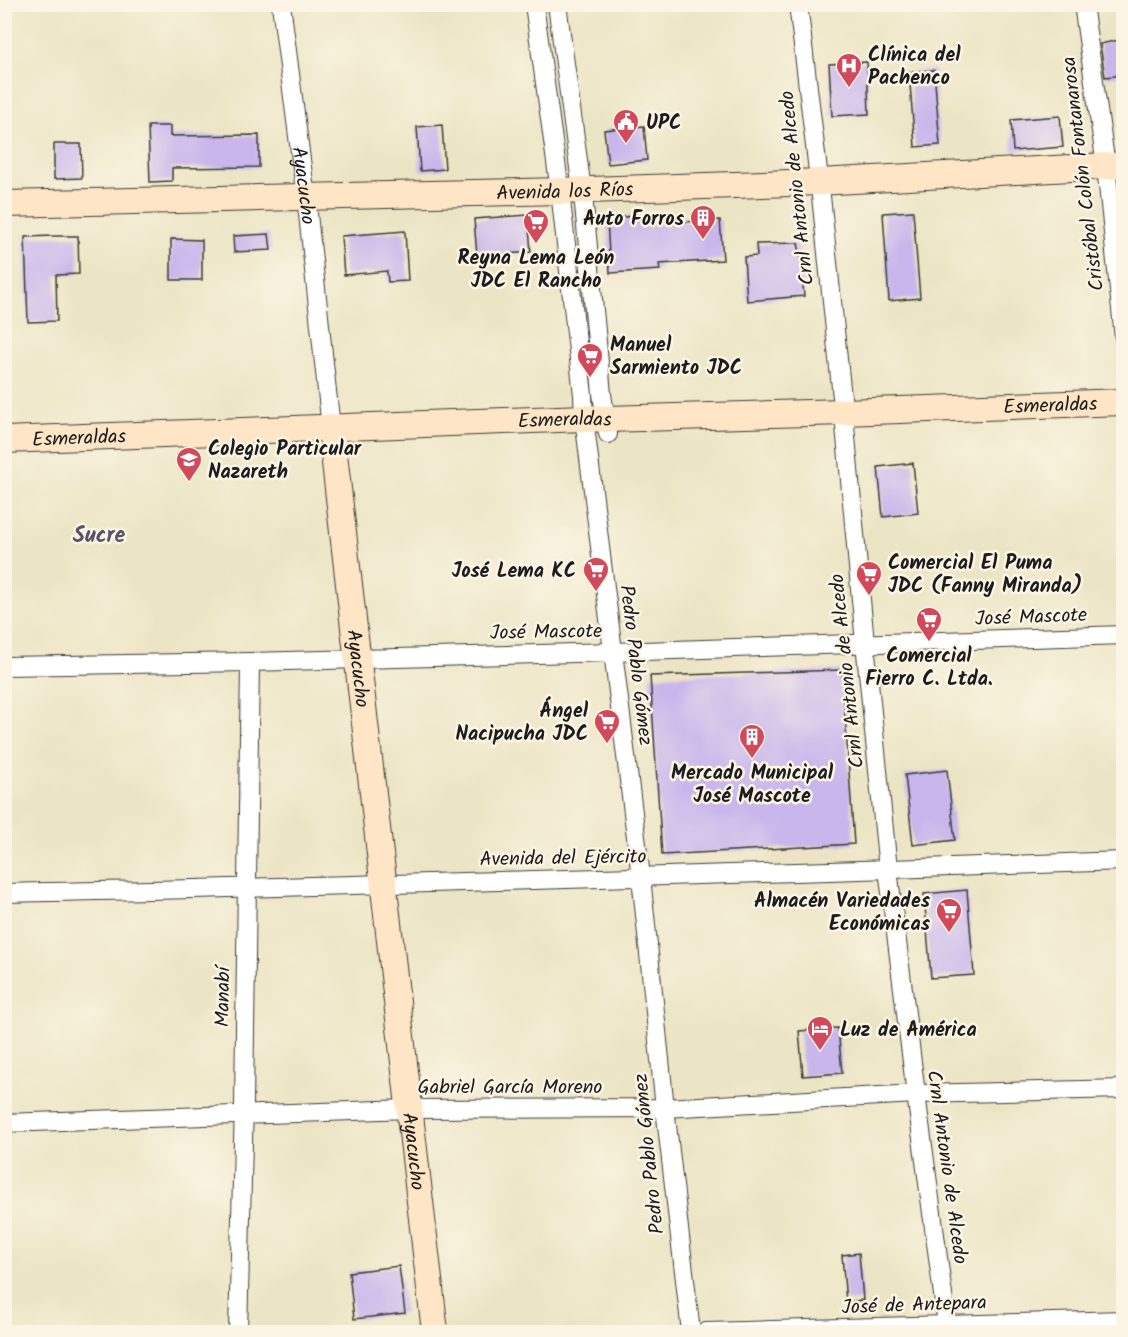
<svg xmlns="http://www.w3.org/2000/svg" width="1128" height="1337" viewBox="0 0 1128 1337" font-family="Kalam,sans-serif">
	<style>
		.building { fill: #c8b6ec }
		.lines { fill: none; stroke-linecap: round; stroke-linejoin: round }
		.street-casing { stroke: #3b3a35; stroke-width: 20 }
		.secondary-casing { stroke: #3b3a35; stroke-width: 28 }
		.street { stroke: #fff; stroke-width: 18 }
		.secondary { stroke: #fee5c5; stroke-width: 26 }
		.labels { text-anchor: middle; stroke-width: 5; stroke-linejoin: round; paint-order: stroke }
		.poi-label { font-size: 20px; font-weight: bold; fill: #1c1c1c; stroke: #fcf5e5; text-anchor: start }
		.street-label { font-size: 20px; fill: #1c1c1c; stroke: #fcf5e5 }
		.quarter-label { font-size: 22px; font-weight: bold; fill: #585265; stroke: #fcf5e5 }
	</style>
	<rect width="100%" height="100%" fill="#fcf5e5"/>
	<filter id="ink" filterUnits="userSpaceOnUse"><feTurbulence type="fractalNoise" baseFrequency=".0167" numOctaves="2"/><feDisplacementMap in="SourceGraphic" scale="12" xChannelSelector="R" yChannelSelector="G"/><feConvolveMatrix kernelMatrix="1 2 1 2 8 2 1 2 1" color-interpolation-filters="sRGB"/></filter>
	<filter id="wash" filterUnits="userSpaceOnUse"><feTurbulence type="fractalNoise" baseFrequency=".008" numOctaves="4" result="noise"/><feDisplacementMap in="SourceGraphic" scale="24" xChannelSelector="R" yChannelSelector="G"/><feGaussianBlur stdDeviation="1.35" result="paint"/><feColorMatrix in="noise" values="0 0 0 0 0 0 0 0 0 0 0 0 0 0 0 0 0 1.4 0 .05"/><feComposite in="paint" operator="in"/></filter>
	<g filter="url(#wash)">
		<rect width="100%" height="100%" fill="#ece5c5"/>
		<g id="blocks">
			<!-- building -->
			<g class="building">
				<polygon points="1124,39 1124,75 1105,77 1100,44"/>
				<polygon points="867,62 869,114 832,116 829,64"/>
				<polygon points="934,70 940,145 915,147 909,72"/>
				<polygon points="1060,116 1063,147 1013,151 1011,120"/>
				<polygon points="442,125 445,169 420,171 417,127"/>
				<polygon points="148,126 170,126 170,136 259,135 259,167 172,168 172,181 150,182"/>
				<polygon points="644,126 647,160 608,164 604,130"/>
				<polygon points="54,144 81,144 82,178 54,179"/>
				<polygon points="913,211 920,298 889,301 883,213"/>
				<polygon points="683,213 683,222 720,220 723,260 659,264 660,270 610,273 607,218"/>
				<polygon points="528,215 531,252 477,256 474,219"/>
				<polygon points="405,231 408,281 388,282 387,271 344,275 341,236"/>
				<polygon points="269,234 271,250 234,252 233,236"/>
				<polygon points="54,236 78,236 79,274 56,275 57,321 28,322 25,237"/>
				<polygon points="171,239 202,240 202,280 171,280"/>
				<polygon points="798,243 800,253 804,296 747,301 744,257 757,256 756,244"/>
				<polygon points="913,463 918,513 883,517 878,467"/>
				<polygon points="842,670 854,844 662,855 650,676"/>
				<polygon points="947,770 955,840 913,845 905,775"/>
				<polygon points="967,890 974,975 931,978 924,894"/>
				<polygon points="838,1028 842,1073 803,1076 799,1031"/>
				<polygon points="859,1253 863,1300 846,1302 842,1255"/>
				<polygon points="399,1266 405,1313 354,1319 349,1272"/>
			</g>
		</g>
	</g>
	<g filter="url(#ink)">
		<use href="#blocks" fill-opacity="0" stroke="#3b3a35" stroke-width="1.5"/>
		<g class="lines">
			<defs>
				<g id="street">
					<path id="s1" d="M 281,4 L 308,214 L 331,428"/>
					<polyline points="534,4 560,191 583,395 584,418 641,877 665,1108 691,1332"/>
					<polyline points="557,4 584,205 602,394 608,434"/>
					<polyline points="798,4 821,196 845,426 865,643 888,869 916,1094 948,1332"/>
					<polyline points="1083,4 1106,166 1124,338"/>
					<polyline points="4,666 250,662 613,652 1124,635"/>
					<path d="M 4,893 C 378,886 751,874 1124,861"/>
					<polyline points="4,1123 410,1109 665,1108 916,1094 1124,1089"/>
					<polyline points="238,1332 244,1104 250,662"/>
					<polyline points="706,1332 1124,1320"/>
				</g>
				<g id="secondary">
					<path id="s2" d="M 4,204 L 560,191 L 819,182 L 1124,165"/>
					<path id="s3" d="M 331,428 L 435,1332"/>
					<path id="s4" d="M 4,440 L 584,418 L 606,419 L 844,412 L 1124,402"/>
				</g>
			</defs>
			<!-- street casing -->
			<use href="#street" class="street-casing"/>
			<!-- secondary casing -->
			<use href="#secondary" class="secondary-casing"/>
			<!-- street -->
			<use href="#street" class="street"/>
			<!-- secondary -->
			<use href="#secondary" class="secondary"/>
		</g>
	</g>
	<!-- icons -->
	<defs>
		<symbol id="hospital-pin" viewBox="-11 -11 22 30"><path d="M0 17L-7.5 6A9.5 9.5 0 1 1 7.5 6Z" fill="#d1495b" stroke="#fcf5e5"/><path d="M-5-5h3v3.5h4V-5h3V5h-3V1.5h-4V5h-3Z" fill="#fff"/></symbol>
		<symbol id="civic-pin" viewBox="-11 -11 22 30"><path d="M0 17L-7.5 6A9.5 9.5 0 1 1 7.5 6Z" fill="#d1495b" stroke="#fcf5e5"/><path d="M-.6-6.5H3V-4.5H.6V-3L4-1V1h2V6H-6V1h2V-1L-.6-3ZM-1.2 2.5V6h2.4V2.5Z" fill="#fff"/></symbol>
		<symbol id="building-pin" viewBox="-11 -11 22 30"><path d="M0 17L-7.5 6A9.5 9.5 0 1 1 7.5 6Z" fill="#d1495b" stroke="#fcf5e5"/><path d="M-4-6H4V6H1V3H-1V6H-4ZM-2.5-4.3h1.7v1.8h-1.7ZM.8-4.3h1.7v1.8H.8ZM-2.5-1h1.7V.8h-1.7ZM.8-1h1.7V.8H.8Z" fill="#fff"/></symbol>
		<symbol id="supermarket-pin" viewBox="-11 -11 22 30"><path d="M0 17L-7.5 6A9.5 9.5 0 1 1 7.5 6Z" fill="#d1495b" stroke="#fcf5e5"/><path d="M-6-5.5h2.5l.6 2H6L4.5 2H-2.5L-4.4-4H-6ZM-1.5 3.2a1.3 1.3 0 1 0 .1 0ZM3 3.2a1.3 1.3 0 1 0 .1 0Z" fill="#fff"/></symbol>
		<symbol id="school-pin" viewBox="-11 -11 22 30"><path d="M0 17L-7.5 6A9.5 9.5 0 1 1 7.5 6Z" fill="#d1495b" stroke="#fcf5e5"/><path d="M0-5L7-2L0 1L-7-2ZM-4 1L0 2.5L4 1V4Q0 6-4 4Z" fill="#fff"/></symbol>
		<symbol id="hotel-pin" viewBox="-11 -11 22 30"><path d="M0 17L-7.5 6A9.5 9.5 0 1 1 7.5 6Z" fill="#d1495b" stroke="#fcf5e5"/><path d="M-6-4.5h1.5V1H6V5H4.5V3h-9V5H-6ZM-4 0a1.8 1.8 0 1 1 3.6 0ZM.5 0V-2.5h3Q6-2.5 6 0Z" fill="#fff"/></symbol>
	</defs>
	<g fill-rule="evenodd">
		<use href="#hospital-pin" x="834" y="51" width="30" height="40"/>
		<use href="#civic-pin" x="611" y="107" width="30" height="40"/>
		<use href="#building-pin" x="688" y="203" width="30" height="40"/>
		<use href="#supermarket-pin" x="521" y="207" width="30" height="40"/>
		<use href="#supermarket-pin" x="575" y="341" width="30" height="40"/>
		<use href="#school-pin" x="174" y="445" width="30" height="40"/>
		<use href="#supermarket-pin" x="581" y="555" width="30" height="40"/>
		<use href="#supermarket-pin" x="854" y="559" width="30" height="40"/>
		<use href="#supermarket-pin" x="914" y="605" width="30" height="40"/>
		<use href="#supermarket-pin" x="592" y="707" width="30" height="40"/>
		<use href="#building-pin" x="737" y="722" width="30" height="40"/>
		<use href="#supermarket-pin" x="934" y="896" width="30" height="40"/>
		<use href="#hotel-pin" x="805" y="1014" width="30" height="40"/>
	</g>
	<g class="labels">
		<!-- poi labels -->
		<g class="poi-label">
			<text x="868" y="61">Clínica del<tspan x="868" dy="23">Pachenco</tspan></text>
			<text x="646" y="129">UPC</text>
			<text x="684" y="225" text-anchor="end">Auto Forros</text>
			<text x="536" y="264" text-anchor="middle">Reyna Lema León<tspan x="536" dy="23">JDC El Rancho</tspan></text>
			<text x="610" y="351">Manuel<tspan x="610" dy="23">Sarmiento JDC</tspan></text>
			<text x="208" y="455">Colegio Particular<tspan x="208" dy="23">Nazareth</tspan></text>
			<text x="888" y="569">Comercial El Puma<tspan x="888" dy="23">JDC (Fanny Miranda)</tspan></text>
			<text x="576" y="577" text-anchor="end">José Lema KC</text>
			<text x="929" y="662" text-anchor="middle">Comercial<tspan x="929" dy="23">Fierro C. Ltda.</tspan></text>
			<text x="588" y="717" text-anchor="end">Ángel<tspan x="588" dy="23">Nacipucha JDC</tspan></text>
			<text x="752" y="779" text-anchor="middle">Mercado Municipal<tspan x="752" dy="23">José Mascote</tspan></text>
			<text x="930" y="907" text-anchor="end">Almacén Variedades<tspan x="930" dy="23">Económicas</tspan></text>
			<text x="840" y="1036">Luz de América</text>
		</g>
		<!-- street labels -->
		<g class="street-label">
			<text transform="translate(1082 174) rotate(-97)" y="7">Cristóbal Colón Fontanarosa</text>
			<text dy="7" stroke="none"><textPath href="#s1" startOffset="183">Ayacucho</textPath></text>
			<text transform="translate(796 188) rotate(-96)" y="7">Crnl Antonio de Alcedo</text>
			<text dy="7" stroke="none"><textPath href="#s2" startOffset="561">Avenida los Ríos</textPath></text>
			<text dy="7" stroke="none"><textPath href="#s4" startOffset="1047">Esmeraldas</textPath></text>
			<text dy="7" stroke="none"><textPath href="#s4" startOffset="561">Esmeraldas</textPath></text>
			<text dy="7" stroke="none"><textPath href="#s4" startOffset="75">Esmeraldas</textPath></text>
			<text transform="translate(1031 616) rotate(-2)" y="7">José Mascote</text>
			<text transform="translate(546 631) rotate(-1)" y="7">José Mascote</text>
			<text transform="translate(637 665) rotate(83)" y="7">Pedro Pablo Gómez</text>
			<text dy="7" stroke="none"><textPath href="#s3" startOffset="242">Ayacucho</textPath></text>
			<text transform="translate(846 671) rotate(-96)" y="7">Crnl Antonio de Alcedo</text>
			<text transform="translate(563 857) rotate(-1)" y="7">Avenida del Ejército</text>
			<text transform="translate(222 997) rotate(-89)" y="7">Manabí</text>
			<text x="510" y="1093">Gabriel García Moreno</text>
			<text dy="7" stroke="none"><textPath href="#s3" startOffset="728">Ayacucho</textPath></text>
			<text transform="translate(648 1154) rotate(-96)" y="7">Pedro Pablo Gómez</text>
			<text transform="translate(948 1167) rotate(82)" y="7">Crnl Antonio de Alcedo</text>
			<text transform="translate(914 1304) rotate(-2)" y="7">José de Antepara</text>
		</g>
		<!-- quarter labels -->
		<g class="quarter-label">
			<text x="99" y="542">Sucre</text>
		</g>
	</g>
	<!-- margin -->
	<rect width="1128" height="1337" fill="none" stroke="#fcf5e5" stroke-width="24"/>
</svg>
